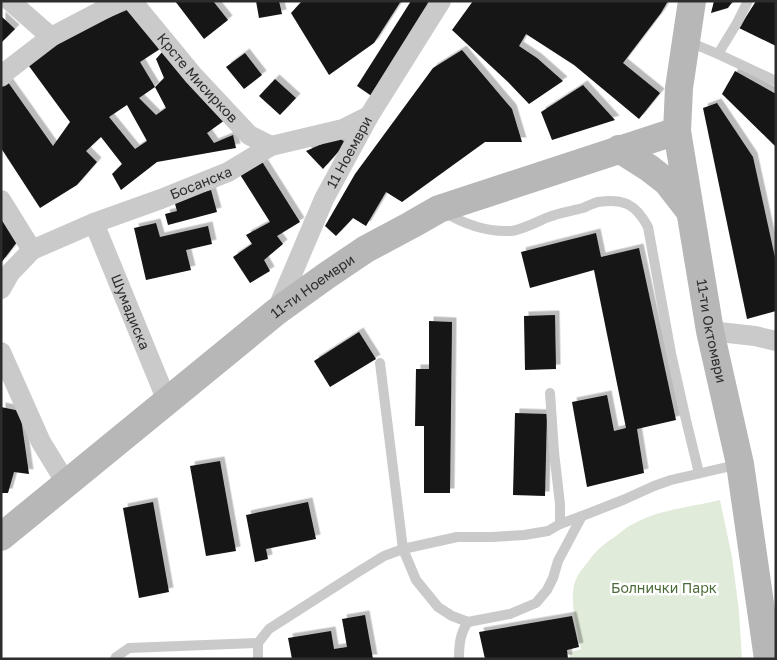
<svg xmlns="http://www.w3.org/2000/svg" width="777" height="660" viewBox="0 0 777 660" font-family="'Golos Text',sans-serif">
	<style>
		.green { fill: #e1ebda }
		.building { fill: #141414; fill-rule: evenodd; filter: url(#shadow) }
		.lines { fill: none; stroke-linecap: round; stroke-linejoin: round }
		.service { stroke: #cacaca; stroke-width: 10 }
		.minor { stroke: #cacaca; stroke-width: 20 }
		.secondary { stroke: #b7b7b7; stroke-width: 28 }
		.labels { text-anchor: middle; stroke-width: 5; stroke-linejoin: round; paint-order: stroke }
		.street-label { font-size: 14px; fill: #2d2d2d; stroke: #fff }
		.park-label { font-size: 14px; fill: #4b6a39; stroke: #fff }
	</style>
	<defs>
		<filter id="shadow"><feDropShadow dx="4.5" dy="-4.5" stdDeviation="0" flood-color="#0004"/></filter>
	</defs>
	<rect width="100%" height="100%" fill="#fff"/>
	<!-- green -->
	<path class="green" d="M 720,500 L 732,557 L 739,611 L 742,659 L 570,659 L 569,653 L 581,649 C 577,628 570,606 574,585 C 576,576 583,568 588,562 C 595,551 605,543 616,536 C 622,531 628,526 635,523 C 660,509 692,507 720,500 Z"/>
	<!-- building -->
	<g class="building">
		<polygon points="175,1 213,1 228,20 204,39"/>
		<polygon points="256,1 279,1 282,14 259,18"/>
		<polygon points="302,1 401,1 374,43 329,75 291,13"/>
		<polygon points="411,1 426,1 431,5 373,97 357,86"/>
		<polygon points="473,1 668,1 661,13 623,63 660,93 639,119 574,65 526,34 519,46 537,58 563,81 529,104 508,82 452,30"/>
		<polygon points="714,1 733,1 728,8 711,13"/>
		<polygon points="756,1 776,1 776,46 739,28"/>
		<path d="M 134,7 L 160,49 L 140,62 L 155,87 L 139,98 L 156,115 L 166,108 L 155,87 L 164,78 L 156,59 L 163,51 L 225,120 L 207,133 L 214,143 L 233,135 L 236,148 L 157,162 L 121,190 L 112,174 L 122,164 L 101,137 L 86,151 L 97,162 L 77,185 L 40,208 L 1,148 L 1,84 L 5,78 L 53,146 L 70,122 L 26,62 L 71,34 ZM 127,105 L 147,141 L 135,149 L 109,117 Z"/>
		<polygon points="1,16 15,29 1,43"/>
		<polygon points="462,50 512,109 522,142 485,142 402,202 386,192 366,226 353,218 336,236 325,226 355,174 433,68"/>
		<polygon points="245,53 262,75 244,89 226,67"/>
		<polygon points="735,71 776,94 776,147 722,94"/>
		<polygon points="275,79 296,98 280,115 259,96"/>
		<polygon points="583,85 615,120 552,140 541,112"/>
		<polygon points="717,103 753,157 776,262 776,311 747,319 703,108"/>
		<polygon points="338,137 346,143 323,169 306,151"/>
		<polygon points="261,160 300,222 277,236 283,244 264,260 270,271 250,283 233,257 252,244 246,235 270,222 239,173"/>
		<polygon points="211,190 217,212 168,225 165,214 177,211 174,200"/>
		<polygon points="1,215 17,242 1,263"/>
		<polygon points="156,223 160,237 208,226 212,244 186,250 191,270 146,280 134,228"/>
		<polygon points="596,233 601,257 639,248 676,420 637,429 644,473 587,487 572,402 607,395 614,431 626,428 594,270 530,288 521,252"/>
		<polygon points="555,315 556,369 525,370 524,316"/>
		<polygon points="429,321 452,322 450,493 424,493 424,426 415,426 416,369 429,369"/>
		<polygon points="359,332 376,359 330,387 314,361"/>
		<polygon points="1,407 20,411 29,474 14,472 8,493 1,493"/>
		<polygon points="515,413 547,414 545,496 513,495"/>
		<polygon points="220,461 236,551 206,556 190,466"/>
		<polygon points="153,502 169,592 139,598 123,508"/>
		<polygon points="308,502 316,539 266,549 268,559 255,562 246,515"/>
		<polygon points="365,615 373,659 292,659 288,638 331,631 334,649 347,647 342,619"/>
		<polygon points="572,616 579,647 567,650 568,659 485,659 479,632"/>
	</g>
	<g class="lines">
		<!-- service -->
		<g class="service">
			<polyline points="687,41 718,54 737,23 748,1"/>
			<polyline points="718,54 776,81"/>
			<path d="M 444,212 C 464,224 486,232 510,231 C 519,231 537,222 546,218 C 558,213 571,211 583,208 C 588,206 593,203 598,202 C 623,198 636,204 648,227 L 671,353 L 686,420 L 699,473"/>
			<polyline points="380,363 403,549 416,580 438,607 452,616 468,622"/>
			<polyline points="550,393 554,452 560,504 560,524"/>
			<polyline points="115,659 116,657 129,648 258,643"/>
			<polyline points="258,659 258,643 269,629 358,572 384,556 403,549 457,537 492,537 524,535 548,531 560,524 582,516"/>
			<path d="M 459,659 C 459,645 460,633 468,622 L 510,614 L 536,603 L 547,590 L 553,578 L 558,561 L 582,516 L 623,500 L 654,486 L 671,480 L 740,464"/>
		</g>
		<!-- minor -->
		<g class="minor">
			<polyline points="10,1 51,37"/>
			<path id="s1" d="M 132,1 L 193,75 L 249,135 L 271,146"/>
			<polyline points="1,77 8,70 51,37 120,1"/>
			<polyline points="1,200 32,250"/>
			<path id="s2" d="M 94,223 L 167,401"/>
			<path id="s3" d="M 1,289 L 10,273 L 32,250 L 94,223 L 161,199 L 228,172 L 271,146 L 343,129 L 369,116"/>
			<path id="s4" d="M 276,312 L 324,199 L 369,116 L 441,1"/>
			<polyline points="710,331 755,336 776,341"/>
			<polyline points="1,352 41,442 66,483"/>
		</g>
		<!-- secondary -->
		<g class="secondary">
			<path id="s5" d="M 692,1 L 679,88 L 677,131 L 710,331 L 740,464 L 768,659"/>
			<polyline points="619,149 649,168 667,182 688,209"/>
			<path id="s6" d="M 1,537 L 276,312 L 326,276 L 366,249 L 411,225 L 439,209 L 677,131"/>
		</g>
	</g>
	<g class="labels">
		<!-- street labels -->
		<g class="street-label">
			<text dy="5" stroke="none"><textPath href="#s1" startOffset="101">Крсте Мисирков</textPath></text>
			<text dy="5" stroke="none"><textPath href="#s4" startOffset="176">11 Ноември</textPath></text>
			<text dy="5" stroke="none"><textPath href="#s3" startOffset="232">Босанска</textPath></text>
			<text dy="5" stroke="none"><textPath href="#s6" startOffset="400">11-ти Ноември</textPath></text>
			<text dy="5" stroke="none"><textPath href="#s2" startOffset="96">Шумадиска</textPath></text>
			<text dy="5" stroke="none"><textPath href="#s5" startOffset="334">11-ти Октомври</textPath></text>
		</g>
		<!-- park labels -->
		<g class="park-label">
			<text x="664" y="593">Болнички Парк</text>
		</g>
	</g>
	<!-- border -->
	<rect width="777" height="660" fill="none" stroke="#2d2d2d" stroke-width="5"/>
</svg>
